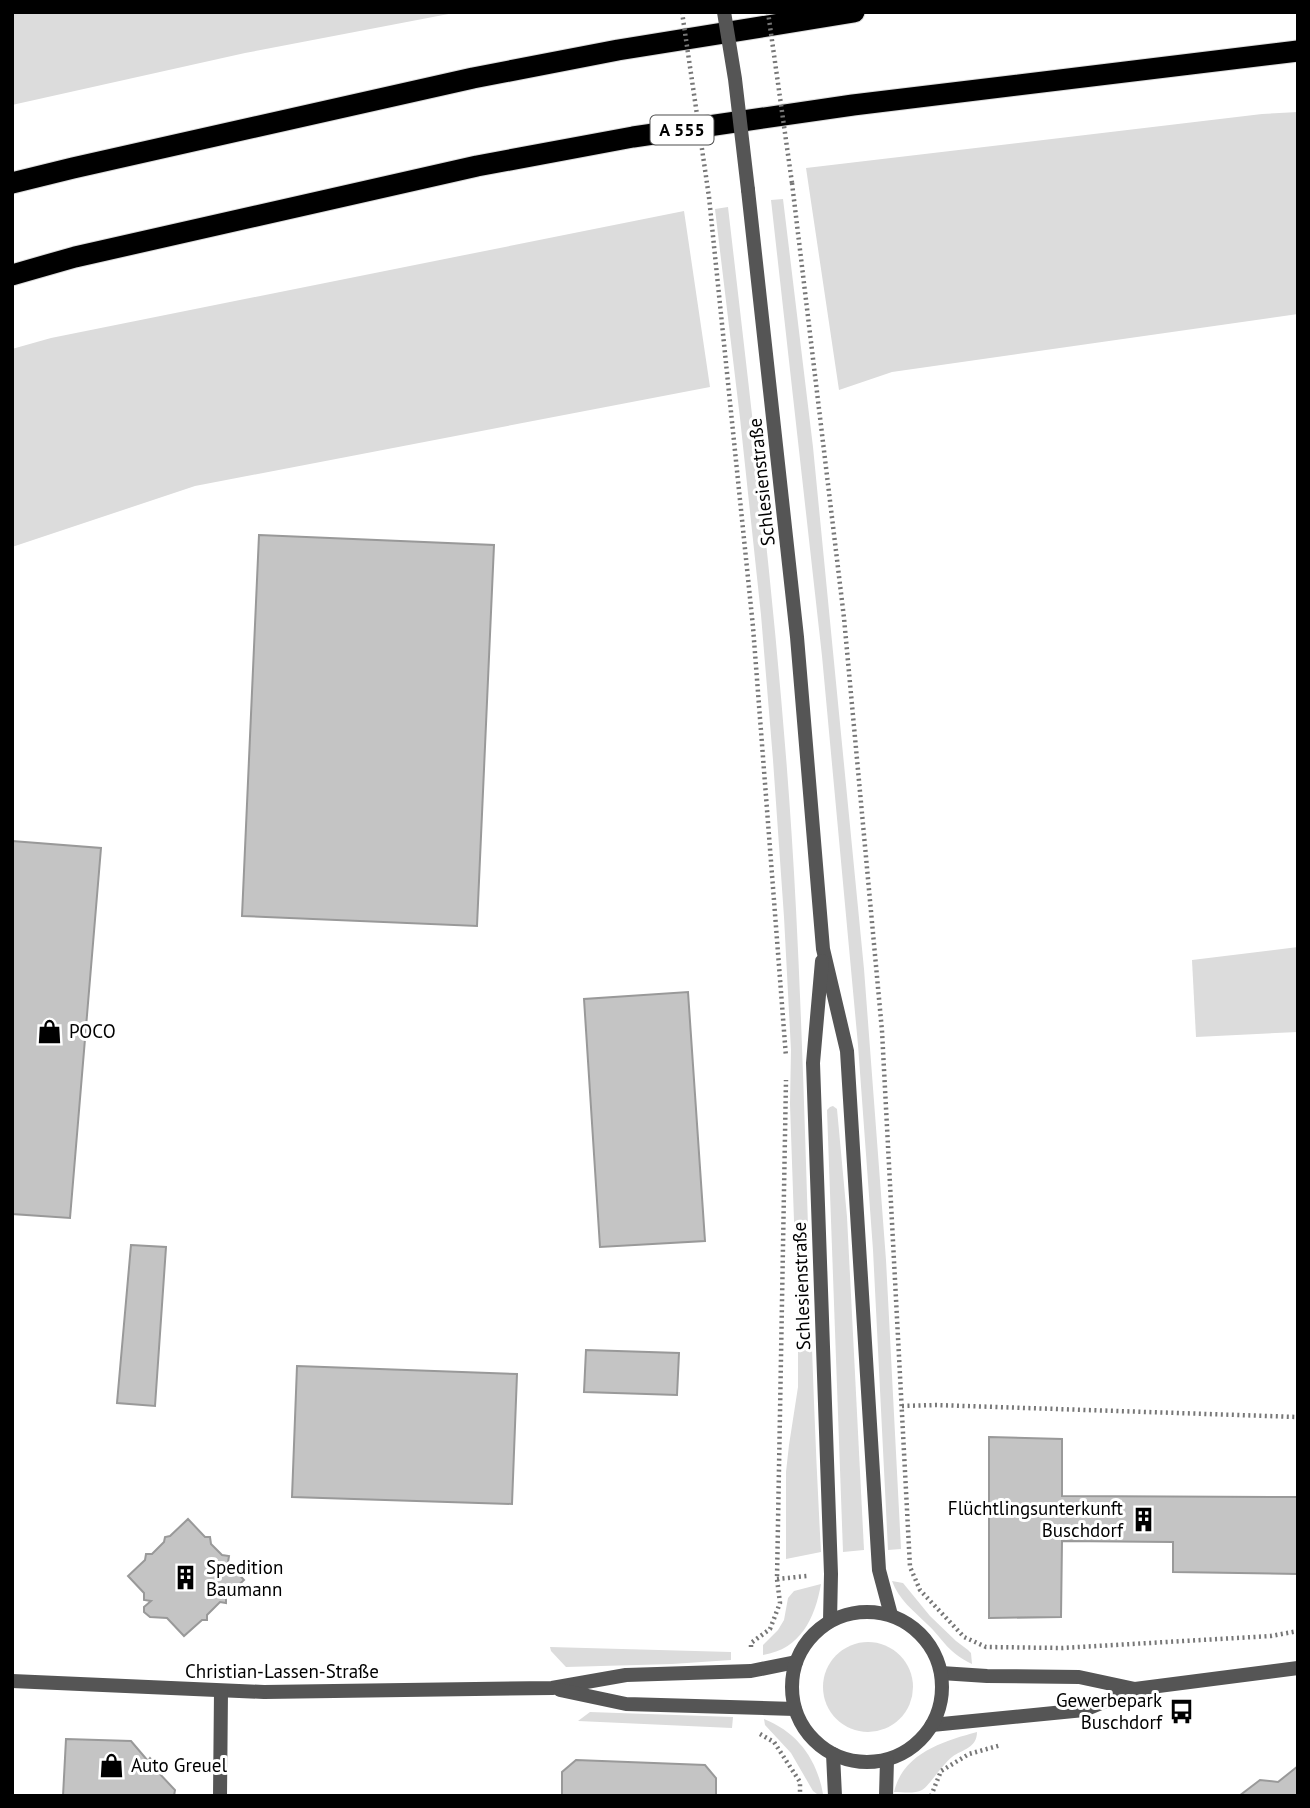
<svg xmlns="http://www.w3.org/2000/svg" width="1310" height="1808" viewBox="0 0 1310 1808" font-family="'PT Sans',sans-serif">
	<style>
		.green { fill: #dcdcdc }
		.building { fill: #c4c4c4; stroke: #999; stroke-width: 2 }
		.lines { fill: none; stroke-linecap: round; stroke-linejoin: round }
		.motorway-casing { stroke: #dbdbdb; stroke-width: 23 }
		.path { stroke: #777; stroke-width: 4.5; stroke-dasharray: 2 3.5; stroke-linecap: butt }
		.minor { stroke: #555; stroke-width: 14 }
		.tertiary { stroke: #555; stroke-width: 14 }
		.motorway { stroke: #000; stroke-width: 21 }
		.path-bridge { stroke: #777; stroke-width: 4.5; stroke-dasharray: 2 3.5; stroke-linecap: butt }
		.tertiary-bridge { stroke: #555; stroke-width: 14 }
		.labels { text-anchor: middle; stroke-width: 6; stroke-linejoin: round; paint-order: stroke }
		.shield { fill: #fff; stroke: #4c4c4c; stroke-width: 2 }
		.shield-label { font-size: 18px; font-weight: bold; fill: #000 }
		.street-label { font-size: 19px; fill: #000; stroke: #fff }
		.poi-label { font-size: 19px; fill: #000; stroke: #fff; text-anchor: start }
	</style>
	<rect width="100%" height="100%" fill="#fff"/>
	<!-- green -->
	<g class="green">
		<polygon points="12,12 459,12 245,53 12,105"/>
		<polygon points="1298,112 1298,314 892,372 839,390 806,168 1262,114"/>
		<polygon points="783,199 813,447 864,969 886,1260 901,1549 888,1550 873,1250 858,1045 822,656 771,200"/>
		<path d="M 728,207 C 755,441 784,674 796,909 C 807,1123 809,1338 821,1552 L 786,1559 L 786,1472 L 789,1445 L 798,1387 L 798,1338 L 790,1104 L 791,1050 L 784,917 L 773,760 L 761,615 L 740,418 L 715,209 Z"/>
		<polygon points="684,211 710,387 195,486 12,547 12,349 51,338"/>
		<polygon points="1298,947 1298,1032 1196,1037 1192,960"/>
		<polygon points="833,1106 837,1109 847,1217 864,1550 843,1552 827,1110 830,1107"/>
		<path d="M 892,1581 L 903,1583 L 930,1616 L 956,1641 L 968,1650 L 971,1653 L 972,1664 C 947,1652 945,1641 927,1624 C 913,1610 899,1600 892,1581 Z"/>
		<path d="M 821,1584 C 815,1618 801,1649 763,1655 L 763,1645 L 778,1630 L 784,1620 L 788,1598 L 794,1591 Z"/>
		<circle cx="868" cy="1687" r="45"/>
		<polygon points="550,1647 731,1652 731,1660 672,1664 566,1667 551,1651"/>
		<polygon points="590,1712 733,1717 732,1728 578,1721"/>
		<path d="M 764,1719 C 797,1732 817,1759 823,1794 L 817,1794 L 813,1791 L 791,1753 L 765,1725 Z"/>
		<path d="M 977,1732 C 977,1748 963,1749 952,1757 C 942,1765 929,1786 922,1790 C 915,1794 902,1792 894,1792 C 903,1753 944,1741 977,1732 Z"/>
	</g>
	<!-- building -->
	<g class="building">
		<polygon points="259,535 494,545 477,926 242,916"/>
		<polygon points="12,841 101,848 70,1218 12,1214"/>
		<polygon points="688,992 705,1241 600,1247 584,999"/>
		<polygon points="131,1245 166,1247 155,1406 117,1403"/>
		<polygon points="586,1350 679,1353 677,1395 584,1392"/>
		<polygon points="297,1366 517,1374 512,1504 292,1497"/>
		<polygon points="989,1437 1062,1439 1062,1496 1298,1497 1298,1574 1173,1572 1173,1542 1062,1541 1061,1617 989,1618"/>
		<polygon points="188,1519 205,1537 210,1537 211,1544 222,1555 229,1556 228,1562 244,1580 226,1597 226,1603 220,1602 207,1615 207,1620 202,1620 184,1636 167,1618 150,1617 144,1612 144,1607 151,1601 144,1600 144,1593 128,1576 145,1560 146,1554 152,1554 164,1542 165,1537 170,1536"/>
		<polygon points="66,1739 131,1741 148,1761 150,1758 160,1768 157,1771 175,1790 174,1796 63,1796"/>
		<polygon points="576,1760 705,1765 716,1778 716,1796 562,1796 562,1772"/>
		<polygon points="1298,1766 1298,1796 1239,1796 1260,1780 1278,1782"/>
	</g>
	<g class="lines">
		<defs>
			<g id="motorway">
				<polyline points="12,183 73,168 473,78 618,50 854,12"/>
				<polyline points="12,275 75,257 477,166 633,137 853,105 1298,51"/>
			</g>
		</defs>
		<!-- motorway casing -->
		<use href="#motorway" class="motorway-casing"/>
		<!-- path -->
		<g class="path">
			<polyline points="792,183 844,618 882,1031 910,1567 920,1590 964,1637 986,1647 1062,1648 1271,1636 1298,1631"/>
			<polyline points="709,197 753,627 786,1057"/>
			<polyline points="902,1406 936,1405 1298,1417"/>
			<polyline points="777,1579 807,1576"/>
			<polyline points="751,1647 751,1643 770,1629 780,1603 777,1579 786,1080"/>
			<polyline points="760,1734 774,1742 800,1782 800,1796"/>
			<polyline points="931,1796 941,1771 969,1754 1001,1745"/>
		</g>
		<!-- minor -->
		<g class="minor">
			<polyline points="941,1673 987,1676 1079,1677 1135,1689"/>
			<polyline points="12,1681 264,1692 552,1688 626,1675 751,1671 796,1662"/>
			<polyline points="560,1690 626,1704 795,1709"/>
			<polyline points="932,1725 1084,1710 1135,1689 1298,1668"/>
			<polyline points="220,1796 221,1691"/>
		</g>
		<!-- tertiary -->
		<g class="tertiary">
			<polyline points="748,190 797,637 823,949 847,1051 879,1570 891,1615"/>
			<polyline points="822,961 813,1063 831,1574 830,1621"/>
			<circle cx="867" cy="1687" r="75"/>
			<polyline points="833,1754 835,1796"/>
			<polyline points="886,1796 887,1760"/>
		</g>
		<!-- motorway -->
		<use href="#motorway" class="motorway"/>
		<!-- path-bridge -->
		<g class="path-bridge">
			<polyline points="682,12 709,197"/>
			<polyline points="768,12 792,183"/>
		</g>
		<!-- tertiary-bridge -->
		<polyline class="tertiary-bridge" points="724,12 735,79 748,190"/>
	</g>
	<!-- icons -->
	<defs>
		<symbol id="shop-bare" viewBox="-9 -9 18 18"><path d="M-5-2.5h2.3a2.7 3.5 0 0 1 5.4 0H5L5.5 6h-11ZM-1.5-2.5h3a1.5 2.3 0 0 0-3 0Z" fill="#000" stroke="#fff" stroke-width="2.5" paint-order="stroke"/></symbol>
		<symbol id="building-bare" viewBox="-9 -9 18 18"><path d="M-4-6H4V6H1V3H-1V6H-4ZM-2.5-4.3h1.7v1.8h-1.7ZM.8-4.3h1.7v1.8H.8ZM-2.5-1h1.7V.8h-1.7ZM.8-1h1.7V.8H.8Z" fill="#000" stroke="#fff" stroke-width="2.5" paint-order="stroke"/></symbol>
		<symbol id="bus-bare" viewBox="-9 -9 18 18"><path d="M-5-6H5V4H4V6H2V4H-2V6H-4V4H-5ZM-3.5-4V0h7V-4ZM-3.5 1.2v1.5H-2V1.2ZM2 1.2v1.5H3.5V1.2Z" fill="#000" stroke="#fff" stroke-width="2.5" paint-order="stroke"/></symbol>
	</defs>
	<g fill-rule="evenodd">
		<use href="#shop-bare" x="32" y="1014" width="35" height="35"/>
		<use href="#building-bare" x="1126" y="1502" width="35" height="35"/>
		<use href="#building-bare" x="168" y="1560" width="35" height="35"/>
		<use href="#bus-bare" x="1164" y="1694" width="35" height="35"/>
		<use href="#shop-bare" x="94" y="1748" width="35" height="35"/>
	</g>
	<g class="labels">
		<!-- shield labels -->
		<rect class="shield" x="650.5" y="115.5" width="63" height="29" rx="5"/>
		<g class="shield-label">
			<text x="682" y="136">A 555</text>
		</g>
		<!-- street labels -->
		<g class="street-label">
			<text transform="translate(761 482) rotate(-96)" y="7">Schlesienstraße</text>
			<text transform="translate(801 1286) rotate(-92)" y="7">Schlesienstraße</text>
			<text x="282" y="1678">Christian-Lassen-Straße</text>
		</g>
		<!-- poi labels -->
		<g class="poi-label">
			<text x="69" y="1038">POCO</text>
			<text x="1123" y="1515" text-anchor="end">Flüchtlingsunterkunft<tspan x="1123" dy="22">Buschdorf</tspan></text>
			<text x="206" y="1574">Spedition<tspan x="206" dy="22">Baumann</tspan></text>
			<text x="1162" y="1707" text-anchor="end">Gewerbepark<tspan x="1162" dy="22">Buschdorf</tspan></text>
			<text x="131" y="1772">Auto Greuel</text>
		</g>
	</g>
	<!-- border -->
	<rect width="1310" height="1808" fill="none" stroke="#000000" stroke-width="28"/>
</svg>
